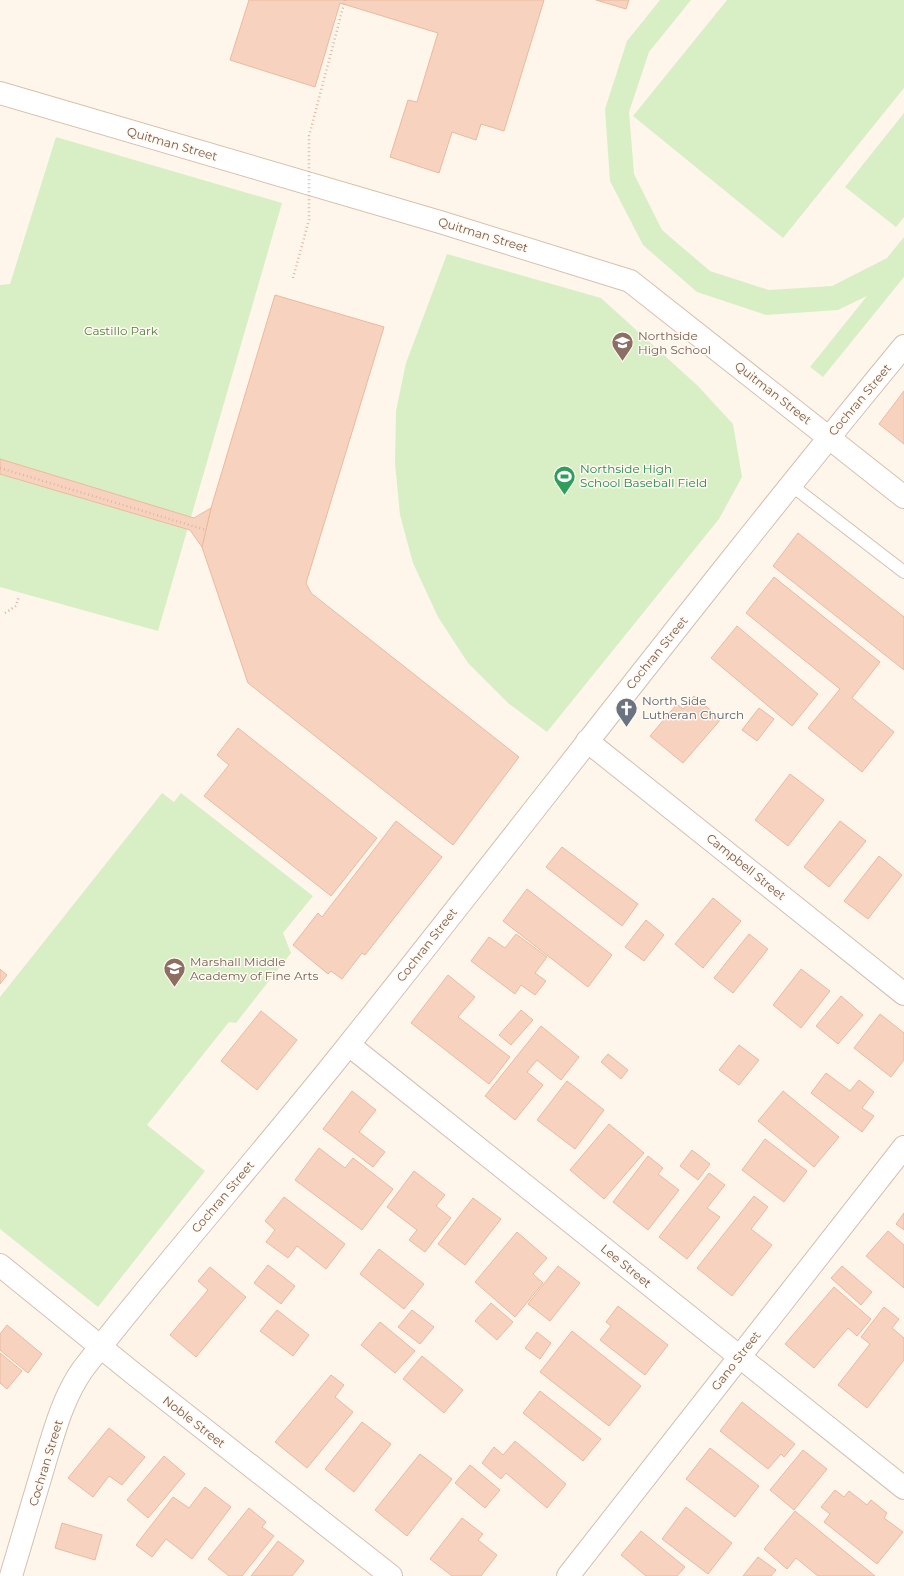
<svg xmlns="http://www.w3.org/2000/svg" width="904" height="1576" viewBox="0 0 904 1576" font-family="Montserrat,sans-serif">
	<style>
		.green { fill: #d8efc6 }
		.building { fill: #f7d3bf; stroke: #ebb99d }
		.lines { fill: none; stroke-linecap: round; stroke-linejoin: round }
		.service-casing { stroke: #d5bfb0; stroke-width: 14 }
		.minor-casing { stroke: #d5bfb0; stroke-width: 24 }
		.tertiary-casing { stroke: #d5bfb0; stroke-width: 24 }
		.secondary-casing { stroke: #d9bfad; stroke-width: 24 }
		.path { stroke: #ddb6a0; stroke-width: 2.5; stroke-dasharray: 1 3; stroke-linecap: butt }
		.service { stroke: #fff; stroke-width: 12 }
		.minor { stroke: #fff; stroke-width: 22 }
		.tertiary { stroke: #fff; stroke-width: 22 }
		.secondary { stroke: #fff; stroke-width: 22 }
		.path-bridge { stroke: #ddb6a0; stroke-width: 2.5; stroke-dasharray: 1 3; stroke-linecap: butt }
		.labels { text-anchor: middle; stroke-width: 3; stroke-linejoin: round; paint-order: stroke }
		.street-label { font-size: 12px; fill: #7d5a49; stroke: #fffaf2 }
		.park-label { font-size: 12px; fill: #527e3d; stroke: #fffaf2 }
		.education-label { font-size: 12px; fill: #785e54; stroke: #fffaf2; text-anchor: start }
		.leisure-label { font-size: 12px; fill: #27864d; stroke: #fffaf2; text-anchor: start }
		.worship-label { font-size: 12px; fill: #5b616d; stroke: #fffaf2; text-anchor: start }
	</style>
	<rect width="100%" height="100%" fill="#fef6ea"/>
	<!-- green -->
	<g class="green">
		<polygon points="660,0 691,0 649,52 629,112 634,174 662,230 710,271 769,290 832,286 887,258 904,237 904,277 823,377 810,367 867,296 838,310 766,315 697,292 643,245 610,181 605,109 627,41"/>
		<polygon points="727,0 904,0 904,88 783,238 633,116"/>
		<polygon points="904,113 904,217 896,227 845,187"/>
		<polygon points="56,137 282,203 158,631 0,587 0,285 10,284"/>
		<polygon points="447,254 601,298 698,386 733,424 742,477 719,519 547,732 508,703 468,663 438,617 413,563 400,515 395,463 396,411 406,363"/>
		<polygon points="162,793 174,802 181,793 313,896 283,933 291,953 236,1023 229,1022 147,1125 205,1171 98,1307 0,1229 0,997"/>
	</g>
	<!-- building -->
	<g class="building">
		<polygon points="249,0 544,0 504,131 481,124 476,140 452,132 439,173 390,157 408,100 417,102 438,33 340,3 315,87 230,60"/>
		<polygon points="596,0 629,0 626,9"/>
		<polygon points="275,295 384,327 306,583 311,593 519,757 453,845 248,683 202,547 211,508"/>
		<polygon points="904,391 904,444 879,424"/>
		<polygon points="0,459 194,518 211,508 202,547 190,530 0,474"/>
		<polygon points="798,533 904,617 904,670 773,566"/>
		<polygon points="774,577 880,662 852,698 894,732 862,772 808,728 840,689 746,613"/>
		<polygon points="737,626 818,694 792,726 711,658"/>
		<polygon points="694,696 721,719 683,763 650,736 677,704 683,709"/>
		<polygon points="759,708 774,719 757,741 742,730"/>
		<polygon points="238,728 377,838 331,896 204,796 229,765 217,755"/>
		<polygon points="790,774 824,800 788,846 755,820"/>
		<polygon points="396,821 442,857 365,955 362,953 342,979 331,971 328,974 293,945 318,913 322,917"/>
		<polygon points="840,821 866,841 829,887 804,867"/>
		<polygon points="562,847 638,904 622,926 546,867"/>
		<polygon points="879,856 902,875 868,919 844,901"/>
		<polygon points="527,889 612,955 588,987 503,921"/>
		<polygon points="713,898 741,921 703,968 675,944"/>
		<polygon points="646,920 664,935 644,961 625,947"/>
		<polygon points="516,934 547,957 535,973 546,981 535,995 521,985 515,994 471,961 489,937 505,948"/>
		<polygon points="749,934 768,949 733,993 714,978"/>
		<polygon points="0,969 7,975 0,984"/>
		<polygon points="801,969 830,991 801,1028 773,1005"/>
		<polygon points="448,975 475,997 458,1017 510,1057 489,1084 411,1023"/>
		<polygon points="841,996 863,1015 838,1044 816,1026"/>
		<polygon points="521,1010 533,1020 511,1045 499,1035"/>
		<polygon points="261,1011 297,1040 257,1090 221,1061"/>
		<polygon points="880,1014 904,1033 904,1060 891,1077 854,1048"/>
		<polygon points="541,1026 579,1057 561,1080 537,1060 527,1072 543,1085 515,1120 485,1096"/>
		<polygon points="739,1045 759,1060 739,1085 719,1070"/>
		<polygon points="608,1054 628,1070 621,1079 601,1062"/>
		<polygon points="826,1073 850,1091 859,1080 874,1092 862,1108 874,1116 862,1132 811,1093"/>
		<polygon points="567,1081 604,1110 575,1149 537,1120"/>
		<polygon points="352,1091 376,1110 359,1132 385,1152 373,1167 323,1129"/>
		<polygon points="783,1091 839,1137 814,1167 758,1121"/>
		<polygon points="609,1124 644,1153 604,1199 570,1170"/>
		<polygon points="765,1139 807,1171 784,1202 742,1170"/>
		<polygon points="319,1148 345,1168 353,1158 393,1189 362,1230 295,1180"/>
		<polygon points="692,1150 710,1164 698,1180 680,1166"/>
		<polygon points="648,1156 663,1168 658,1174 679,1190 648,1230 613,1202"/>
		<polygon points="414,1171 445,1195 436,1206 451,1218 425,1252 409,1240 417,1230 387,1207"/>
		<polygon points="709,1173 725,1185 707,1208 720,1217 687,1259 659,1237"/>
		<polygon points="754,1196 768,1207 751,1229 772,1245 732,1296 697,1268"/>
		<polygon points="284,1197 345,1244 326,1269 297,1246 288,1258 266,1242 275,1230 265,1221"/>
		<polygon points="473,1198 501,1219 465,1265 438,1244"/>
		<polygon points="904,1213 904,1230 896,1224"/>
		<polygon points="888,1231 904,1245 904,1288 866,1256"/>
		<polygon points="517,1232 547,1258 533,1274 543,1283 515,1317 475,1282"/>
		<polygon points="379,1249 424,1284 404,1309 360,1274"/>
		<polygon points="268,1265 295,1286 281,1304 254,1283"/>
		<polygon points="558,1266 580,1283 550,1321 528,1304"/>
		<polygon points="842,1266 872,1292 861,1305 831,1278"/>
		<polygon points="210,1267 246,1297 196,1357 170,1335 208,1290 198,1281"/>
		<polygon points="834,1287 871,1319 857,1336 848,1328 814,1368 785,1344"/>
		<polygon points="491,1303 513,1322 497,1340 475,1321"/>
		<polygon points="618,1306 668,1345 645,1375 600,1340 611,1326 606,1322"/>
		<polygon points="884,1307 899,1319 892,1328 904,1338 904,1360 867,1408 838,1385 870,1344 861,1337"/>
		<polygon points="277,1310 309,1335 293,1356 260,1331"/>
		<polygon points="412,1310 434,1327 420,1344 398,1327"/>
		<polygon points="380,1322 415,1351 395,1373 361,1345"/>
		<polygon points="7,1325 42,1354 28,1373 0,1350 0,1334"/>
		<polygon points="572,1331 641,1386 609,1426 540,1372"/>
		<polygon points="537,1332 551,1343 540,1359 525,1348"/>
		<polygon points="0,1353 22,1371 7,1389 0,1383"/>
		<polygon points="422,1356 463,1390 444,1413 403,1379"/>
		<polygon points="331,1375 344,1385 335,1397 353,1412 307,1468 275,1442"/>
		<polygon points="540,1391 601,1439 583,1461 523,1413"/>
		<polygon points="742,1402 795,1444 784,1457 781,1454 768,1469 720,1431"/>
		<polygon points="362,1422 391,1444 354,1492 325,1469"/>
		<polygon points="109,1428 145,1457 122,1485 109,1476 93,1497 68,1478"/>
		<polygon points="515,1441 566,1484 547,1508 506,1473 501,1479 482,1463 494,1447 503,1455"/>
		<polygon points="710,1448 759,1486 735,1517 686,1479"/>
		<polygon points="803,1450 827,1469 794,1510 770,1490"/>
		<polygon points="420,1454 452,1479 407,1536 375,1510"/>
		<polygon points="164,1456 185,1474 148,1518 127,1500"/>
		<polygon points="470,1465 500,1490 485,1508 455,1483"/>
		<polygon points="205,1487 231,1507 192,1559 166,1539 152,1557 136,1545 173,1497 189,1508"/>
		<polygon points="835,1490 844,1497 849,1491 867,1505 871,1500 887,1513 884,1518 903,1532 877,1564 824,1522 830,1514 821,1507"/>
		<polygon points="686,1507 732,1543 708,1574 662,1539"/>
		<polygon points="249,1508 266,1522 262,1527 274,1536 242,1576 229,1576 208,1559"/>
		<polygon points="795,1511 875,1576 818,1576 796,1558 787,1569 764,1549"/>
		<polygon points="462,1518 483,1534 478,1540 497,1555 481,1576 452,1576 430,1559"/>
		<polygon points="62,1523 102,1535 95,1560 55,1548"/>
		<polygon points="641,1531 685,1567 677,1576 646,1576 621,1555"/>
		<polygon points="278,1541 304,1561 292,1576 251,1576"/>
		<polygon points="758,1557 776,1570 771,1576 743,1576"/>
	</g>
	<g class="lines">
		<defs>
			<polyline id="service" points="791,485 904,572"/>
			<g id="minor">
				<polyline points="587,741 904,994"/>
				<polyline points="349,1045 904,1488"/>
				<polyline points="0,1265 134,1374 391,1576"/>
				<polyline points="568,1576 904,1147"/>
			</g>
			<path id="tertiary" d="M 11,1576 C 22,1539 33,1502 44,1465 C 54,1432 63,1397 83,1369 C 169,1258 263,1153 350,1043 C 535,811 715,575 904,346"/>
			<polyline id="secondary" points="0,93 440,222 630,281 904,497"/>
		</defs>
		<!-- service casing -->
		<use href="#service" class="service-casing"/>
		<!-- minor casing -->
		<use href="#minor" class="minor-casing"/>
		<!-- tertiary casing -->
		<use href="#tertiary" class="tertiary-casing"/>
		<!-- secondary casing -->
		<use href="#secondary" class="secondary-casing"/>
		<!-- path -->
		<g class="path">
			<polyline points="0,468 206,530"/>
			<polyline points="5,613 16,606 19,596"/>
		</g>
		<!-- service -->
		<use href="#service" class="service"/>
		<!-- minor -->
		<use href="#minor" class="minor"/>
		<!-- tertiary -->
		<use href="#tertiary" class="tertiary"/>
		<!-- secondary -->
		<use href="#secondary" class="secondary"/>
		<!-- path-bridge -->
		<polyline class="path-bridge" points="293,278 309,220 309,136 345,0"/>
	</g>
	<!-- icons -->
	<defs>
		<symbol id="school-pin" viewBox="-11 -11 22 30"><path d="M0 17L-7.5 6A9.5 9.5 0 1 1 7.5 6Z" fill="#8d6e63" stroke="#fffaf2"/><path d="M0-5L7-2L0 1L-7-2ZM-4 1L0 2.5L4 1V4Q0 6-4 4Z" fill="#fff"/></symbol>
		<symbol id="stadium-pin" viewBox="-11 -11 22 30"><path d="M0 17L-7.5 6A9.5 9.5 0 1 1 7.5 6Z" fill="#2e9e5b" stroke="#fffaf2"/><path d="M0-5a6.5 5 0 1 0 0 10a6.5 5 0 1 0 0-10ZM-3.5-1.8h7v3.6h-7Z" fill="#fff"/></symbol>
		<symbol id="church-pin" viewBox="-11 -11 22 30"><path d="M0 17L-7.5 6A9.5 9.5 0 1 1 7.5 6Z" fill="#6b7280" stroke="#fffaf2"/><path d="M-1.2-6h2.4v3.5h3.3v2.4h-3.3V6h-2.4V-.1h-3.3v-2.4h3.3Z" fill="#fff"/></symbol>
	</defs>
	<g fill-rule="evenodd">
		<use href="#school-pin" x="610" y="330" width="25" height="34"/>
		<use href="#stadium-pin" x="552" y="464" width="25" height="34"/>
		<use href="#church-pin" x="614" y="696" width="25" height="34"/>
		<use href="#school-pin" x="162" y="956" width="25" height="34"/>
	</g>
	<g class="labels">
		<!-- street labels -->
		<g class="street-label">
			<text transform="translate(172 144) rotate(16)" y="4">Quitman Street</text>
			<text transform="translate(483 235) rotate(17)" y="4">Quitman Street</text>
			<text transform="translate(773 393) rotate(38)" y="4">Quitman Street</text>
			<text transform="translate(860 400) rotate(-50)" y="4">Cochran Street</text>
			<text transform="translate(657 653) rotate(-51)" y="4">Cochran Street</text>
			<text transform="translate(746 867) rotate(39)" y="4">Campbell Street</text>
			<text transform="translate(427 945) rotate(-52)" y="4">Cochran Street</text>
			<text transform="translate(223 1197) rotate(-50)" y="4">Cochran Street</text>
			<text transform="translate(626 1266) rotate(39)" y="4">Lee Street</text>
			<text transform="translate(736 1361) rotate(-52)" y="4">Gano Street</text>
			<text transform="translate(194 1422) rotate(38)" y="4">Noble Street</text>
			<text transform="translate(46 1463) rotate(-73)" y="4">Cochran Street</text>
		</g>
		<!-- park labels -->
		<g class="park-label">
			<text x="121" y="335">Castillo Park</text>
		</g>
		<!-- education labels -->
		<g class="education-label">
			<text x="638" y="340">Northside<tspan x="638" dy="14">High School</tspan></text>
			<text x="190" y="966">Marshall Middle<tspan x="190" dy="14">Academy of Fine Arts</tspan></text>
		</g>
		<!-- leisure labels -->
		<g class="leisure-label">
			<text x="580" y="473">Northside High<tspan x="580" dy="14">School Baseball Field</tspan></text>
		</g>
		<!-- worship labels -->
		<g class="worship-label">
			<text x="642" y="705">North Side<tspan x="642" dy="14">Lutheran Church</tspan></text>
		</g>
	</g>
</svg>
